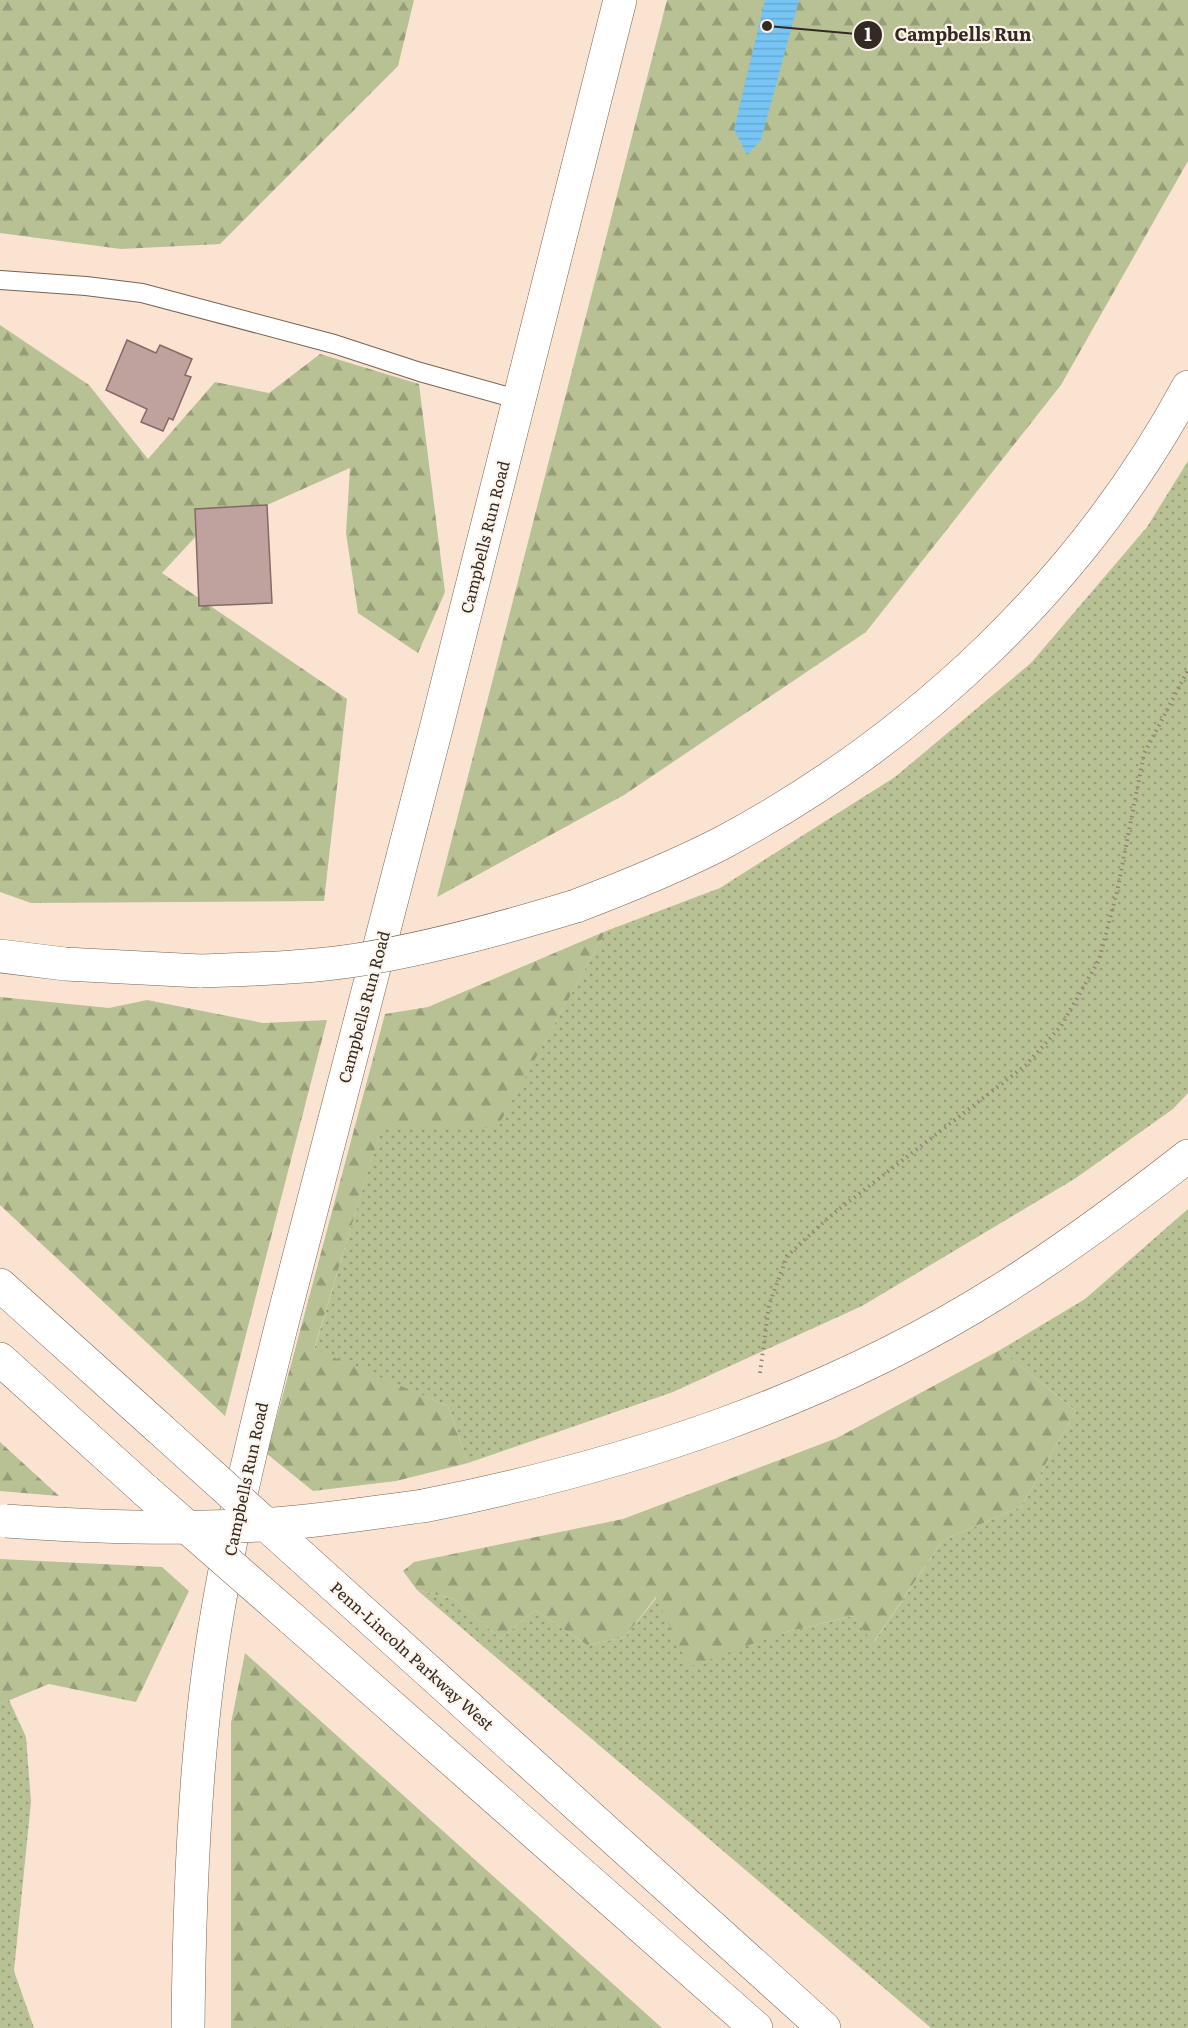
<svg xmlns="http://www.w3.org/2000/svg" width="1188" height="2028" viewBox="0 0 1188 2028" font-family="Literata,serif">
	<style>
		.grass { fill: url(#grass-dots) }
		.forest { fill: url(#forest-firs) }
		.water { fill: url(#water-rules) }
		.building { fill: #bfa29d; stroke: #846965; stroke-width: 1.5 }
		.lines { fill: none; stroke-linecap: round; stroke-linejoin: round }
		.lane-casing { stroke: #776354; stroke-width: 20 }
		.primary-casing { stroke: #776354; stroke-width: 34 }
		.highway-casing { stroke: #776354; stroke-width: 34 }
		.path { stroke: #948477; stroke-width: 4; stroke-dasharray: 1.5 4.5; stroke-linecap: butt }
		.lane { stroke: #fff; stroke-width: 18 }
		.primary { stroke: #fff; stroke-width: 33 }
		.highway { stroke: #fff; stroke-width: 33 }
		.highway-bridge-casing { stroke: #776354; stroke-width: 34; stroke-linecap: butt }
		.highway-bridge { stroke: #fff; stroke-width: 33 }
		.labels { text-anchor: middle; stroke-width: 4.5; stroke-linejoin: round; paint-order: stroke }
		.street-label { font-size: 16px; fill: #332a23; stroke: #fdf4ec }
		.leader { fill: none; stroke: #332a23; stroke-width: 2 }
		.callout-dot { fill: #332a23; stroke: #fdf4ec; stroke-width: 2 }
		.mark-label { font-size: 18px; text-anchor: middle; font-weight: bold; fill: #fff }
		.callout-label { font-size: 18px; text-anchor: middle; font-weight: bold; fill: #332a23; stroke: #fdf4ec; stroke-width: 4.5; stroke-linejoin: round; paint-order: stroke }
	</style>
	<defs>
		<pattern id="grass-dots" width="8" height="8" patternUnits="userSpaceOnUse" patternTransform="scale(1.5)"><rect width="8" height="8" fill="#b8c194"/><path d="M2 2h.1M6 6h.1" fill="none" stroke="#969d78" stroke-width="1.8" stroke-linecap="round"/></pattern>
		<pattern id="forest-firs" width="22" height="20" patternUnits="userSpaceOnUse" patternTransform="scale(1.5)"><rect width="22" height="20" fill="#b8c194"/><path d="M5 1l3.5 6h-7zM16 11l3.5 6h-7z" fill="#969d78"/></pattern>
		<pattern id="water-rules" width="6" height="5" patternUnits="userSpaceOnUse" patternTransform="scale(1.5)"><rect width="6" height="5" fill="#77c5f4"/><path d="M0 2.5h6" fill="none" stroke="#67a9d1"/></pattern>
	</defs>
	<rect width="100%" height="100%" fill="#fbe3d1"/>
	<!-- grass -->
	<g class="grass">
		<polygon points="1188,461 1188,1093 1173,1109 1076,1178 862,1306 673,1392 468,1463 448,1406 314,1350 382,1125 497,1127 606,931 720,888 895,777 1031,663 1147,527"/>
		<polygon points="1188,1209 1188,2028 931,2028 417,1590 454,1599 501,1639 535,1610 587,1645 625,1637 657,1597 782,1633 853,1616 874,1642 943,1540 1021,1507 1076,1411 1000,1350 1085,1299"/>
		<polygon points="9,1700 26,1737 31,1802 14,1971 34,2028 0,2028 0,1704"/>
	</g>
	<!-- forest -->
	<g class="forest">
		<polygon points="0,0 414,0 398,66 220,244 121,249 0,233"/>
		<polygon points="667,0 1188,0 1188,161 1061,385 866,632 624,795 437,897"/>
		<polygon points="0,325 89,385 148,459 215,382 269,393 320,354 419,384 445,592 418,653 358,613 346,533 350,468 267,505 211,520 162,573 347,699 324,901 31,903 0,892"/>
		<polygon points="606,931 497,1128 382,1126 314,1349 448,1406 468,1463 396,1481 313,1491 267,1454 385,1014 428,1007"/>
		<polygon points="0,997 109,1008 147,1000 263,1023 327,1020 225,1416 0,1205"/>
		<polygon points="1000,1350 1076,1411 1021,1507 943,1540 873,1643 853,1616 782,1633 689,1667 656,1597 625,1637 587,1645 535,1610 501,1639 454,1599 417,1590 403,1571 414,1562 623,1519 837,1438"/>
		<polygon points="0,1442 59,1496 0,1491"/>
		<polygon points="0,1559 162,1567 189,1591 136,1702 49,1684 0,1704"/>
		<polygon points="245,1653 662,2028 231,2028 231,1723"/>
	</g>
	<!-- water -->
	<polygon class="water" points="765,0 799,0 761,140 747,155 734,129"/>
	<!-- building -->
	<g class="building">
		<polygon points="127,340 156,353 160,345 192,359 185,375 191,377 173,420 169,418 163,431 141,422 147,409 106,390"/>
		<polygon points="267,505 272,603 199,606 195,509"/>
	</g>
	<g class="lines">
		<defs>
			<polyline id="lane" points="0,280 86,286 142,293 334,344 420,372 520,400"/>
			<path id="primary" d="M 188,2028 C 189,1913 193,1798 207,1683 C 222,1563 252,1444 281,1327 L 437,725 L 620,0"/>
			<g id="highway">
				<path d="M 576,906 C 626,887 675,867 722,843 C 916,739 1083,582 1188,387"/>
				<polyline points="0,956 65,964 201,971"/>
				<polyline points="0,1285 159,1428"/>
				<polyline points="0,1359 146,1491"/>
				<path d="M 423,1506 C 626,1466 825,1401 1001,1290 C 1066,1249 1128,1203 1188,1156"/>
				<polyline points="302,1557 824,2028"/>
				<polyline points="291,1618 756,2028"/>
			</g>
		</defs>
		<!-- lane casing -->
		<use href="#lane" class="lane-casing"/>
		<!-- primary casing -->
		<use href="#primary" class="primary-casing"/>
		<!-- highway casing -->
		<use href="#highway" class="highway-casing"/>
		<!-- path -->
		<polyline class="path" points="760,1373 769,1305 787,1256 829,1217 1026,1065 1061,1026 1099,960 1117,892 1144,754 1188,670"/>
		<!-- lane -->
		<use href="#lane" class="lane"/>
		<!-- primary -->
		<use href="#primary" class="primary"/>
		<!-- highway -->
		<use href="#highway" class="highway"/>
		<defs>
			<g id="highway-bridge">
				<path d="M 201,971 C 253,969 306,968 357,960 C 432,948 504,928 576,906"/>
				<polyline points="159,1428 302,1557"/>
				<polyline points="146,1491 291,1618"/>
				<path d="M 6,1521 C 92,1527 174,1530 260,1525 C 315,1522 369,1513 423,1506"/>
			</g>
		</defs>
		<!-- highway-bridge casing -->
		<use href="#highway-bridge" class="highway-bridge-casing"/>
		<!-- highway-bridge -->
		<use href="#highway-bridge" class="highway-bridge"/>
	</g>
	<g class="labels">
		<!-- street labels -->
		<g class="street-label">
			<text transform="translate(485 537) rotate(-76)" y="6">Campbells Run Road</text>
			<text transform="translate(364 1007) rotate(-75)" y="6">Campbells Run Road</text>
			<text transform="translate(246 1479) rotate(-78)" y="6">Campbells Run Road</text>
			<text transform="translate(412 1656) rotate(42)" y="6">Penn-Lincoln Parkway West</text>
		</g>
	</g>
	<!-- callouts -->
	<path class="leader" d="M767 26L868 35"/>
	<g class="callout-dot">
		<circle cx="767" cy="26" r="6"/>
		<circle cx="868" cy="35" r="15"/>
	</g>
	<g class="mark-label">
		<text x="868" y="41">1</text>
	</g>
	<g class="callout-label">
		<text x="963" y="41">Campbells Run</text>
	</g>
</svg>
